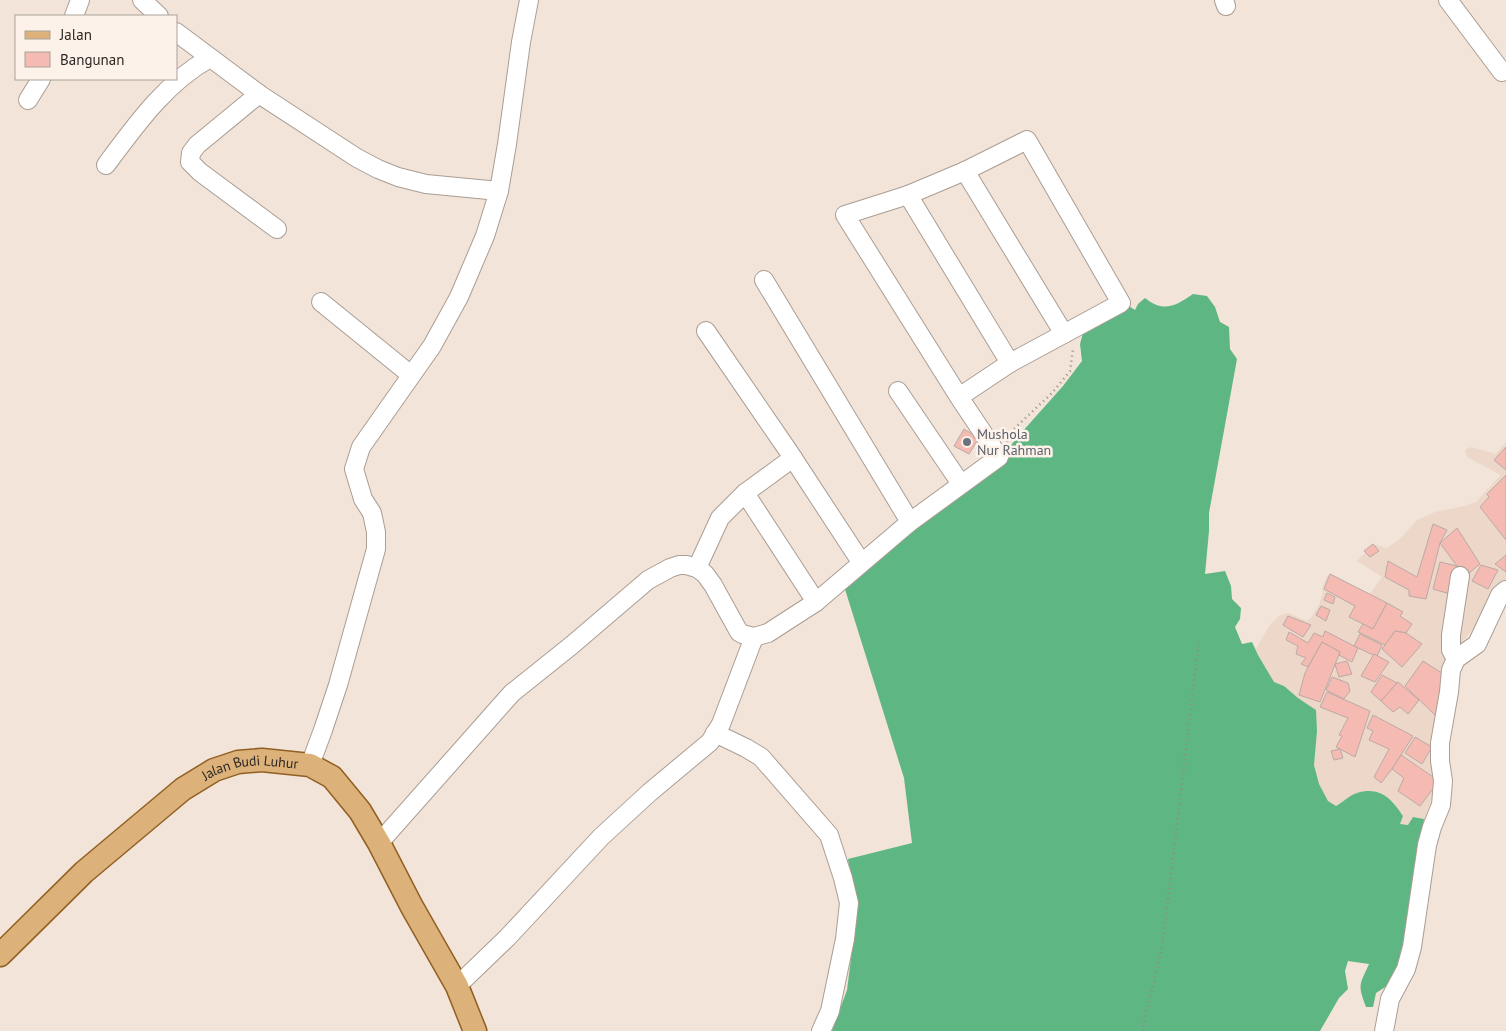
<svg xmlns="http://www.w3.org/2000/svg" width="1506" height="1031" viewBox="0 0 1506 1031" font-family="'PT Sans',sans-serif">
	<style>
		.built { fill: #ecd7c9 }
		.forest { fill: #5eb683 }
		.building { fill: #f5bbb2; stroke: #bba9a6 }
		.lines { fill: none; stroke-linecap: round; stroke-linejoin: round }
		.minor-casing { stroke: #aa9d93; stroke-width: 20 }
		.major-casing { stroke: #915f22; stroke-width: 25 }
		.path { stroke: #948a83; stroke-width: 2.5; stroke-dasharray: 1 4; stroke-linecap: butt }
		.minor { stroke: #fff; stroke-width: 18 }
		.major { stroke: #ddb17a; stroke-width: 22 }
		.worship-dot { fill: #6b7280; stroke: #fdf2e9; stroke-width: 2 }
		.labels { text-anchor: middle; stroke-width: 5; stroke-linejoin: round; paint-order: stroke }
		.worship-label { font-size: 14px; fill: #5b616d; stroke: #fdf2e9; text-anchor: start }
		.street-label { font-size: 14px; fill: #2c2723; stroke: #fdf2e9 }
	</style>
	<rect width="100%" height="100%" fill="#f2e4d9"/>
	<!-- built -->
	<polygon class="built" points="1506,442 1506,583 1476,625 1460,645 1448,677 1439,781 1424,819 1413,817 1408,825 1400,824 1403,816 1394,802 1377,791 1357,793 1336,806 1328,801 1319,784 1314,765 1316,710 1298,698 1284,686 1274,682 1258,655 1256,649 1269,626 1279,616 1288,613 1307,621 1311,618 1319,605 1323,593 1322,589 1326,577 1330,574 1370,594 1382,577 1357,561 1373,544 1387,548 1400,539 1417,520 1435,512 1465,506 1476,502 1501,475 1467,457 1465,450 1471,447 1496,454"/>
	<!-- forest -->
	<path class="forest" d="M 1193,294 L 1207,296 L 1215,307 L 1220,322 L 1229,327 L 1230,349 L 1237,359 L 1209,513 L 1209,531 L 1205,574 L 1225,571 L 1231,586 L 1232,599 L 1241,608 L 1240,619 L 1235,627 L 1242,644 L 1252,642 L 1258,655 L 1274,682 L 1284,686 L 1298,698 L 1316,710 L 1317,731 L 1314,765 L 1319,784 L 1328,801 L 1336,806 C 1343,802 1350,795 1357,793 C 1380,786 1392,799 1403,816 L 1400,824 L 1408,825 L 1413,817 L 1424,819 L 1418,869 L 1401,968 L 1390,984 L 1376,993 L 1373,1007 L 1366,1007 C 1357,983 1360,985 1369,964 L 1348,961 L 1345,971 L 1348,989 L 1339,998 L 1320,1031 L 832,1031 L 847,990 L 855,927 L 853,893 L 848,859 L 912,843 L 904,778 L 844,586 L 1000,463 L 1014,441 L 1063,386 L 1082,361 L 1080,344 L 1083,333 L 1129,306 L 1135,310 L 1138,304 L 1145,298 C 1163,313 1176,306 1193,294 Z"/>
	<!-- building -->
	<g class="building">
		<polygon points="964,429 979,438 969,454 954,446"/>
		<polygon points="1506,447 1506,470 1494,460"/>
		<polygon points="1506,475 1506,540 1480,507 1489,497 1487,494"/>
		<polygon points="1433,524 1447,530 1440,543 1426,599 1409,596 1409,590 1385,577 1388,561 1417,577"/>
		<polygon points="1457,528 1480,564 1469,573 1463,567 1457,566 1440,543"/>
		<polygon points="1373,544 1379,551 1370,557 1364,551"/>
		<polygon points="1506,555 1506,572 1495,564"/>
		<polygon points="1440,562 1457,566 1450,594 1433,589"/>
		<polygon points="1481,565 1498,570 1488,589 1472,581"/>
		<polygon points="1330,574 1387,603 1373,629 1349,617 1355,606 1324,589"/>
		<polygon points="1327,593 1335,597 1333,604 1324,600"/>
		<polygon points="1387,603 1403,612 1400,616 1412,624 1406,633 1395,631 1385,645 1358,632 1363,624 1373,629"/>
		<polygon points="1321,606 1330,610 1326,621 1316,615"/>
		<polygon points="1288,616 1311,625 1303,637 1283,625"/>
		<polygon points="1325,631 1358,648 1352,662 1339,655 1340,652 1322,642 1308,667 1301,664 1306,658 1296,654 1298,646 1286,640 1289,632 1308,643 1314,633 1323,637"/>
		<polygon points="1395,631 1406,633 1422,644 1402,667 1382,649"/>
		<polygon points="1360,634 1382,645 1377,656 1374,654 1373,655 1354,646"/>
		<polygon points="1322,642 1340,652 1320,702 1299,695 1305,673"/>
		<polygon points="1374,654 1389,662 1375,682 1361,676"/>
		<polygon points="1347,661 1352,674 1339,677 1335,664"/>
		<polygon points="1423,661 1448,677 1447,697 1435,715 1405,686"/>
		<polygon points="1382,675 1397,683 1381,701 1371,692"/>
		<polygon points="1332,677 1348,683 1350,691 1344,699 1326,690"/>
		<polygon points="1398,682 1419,700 1408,714 1400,707 1393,712 1381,701"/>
		<polygon points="1327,692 1370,711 1355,757 1336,747 1342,736 1339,735 1348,718 1320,707"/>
		<polygon points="1373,715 1413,736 1392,769 1381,783 1374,777 1389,749 1369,740 1373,731 1367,728"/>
		<polygon points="1415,737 1432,747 1422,764 1405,753"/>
		<polygon points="1340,749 1343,758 1334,760 1331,751"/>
		<polygon points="1401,755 1439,781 1420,806 1398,791 1404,778 1392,769"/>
	</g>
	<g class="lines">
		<defs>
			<g id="minor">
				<polyline points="142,0 159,16"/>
				<polyline points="1224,0 1226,6"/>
				<polyline points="1448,0 1502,72"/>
				<polyline points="74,16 80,0"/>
				<polyline points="176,32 259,94 357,158 378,169 398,177 426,184 499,191"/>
				<polyline points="259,94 197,145 191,153 190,162 200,172 277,229"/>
				<polyline points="28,100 41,79"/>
				<path d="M 106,165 C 135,126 166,82 210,58"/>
				<polyline points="965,171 1064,334"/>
				<polyline points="908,195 1010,363"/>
				<polyline points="764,280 910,522"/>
				<polyline points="321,302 411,375"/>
				<polyline points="706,331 787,449 861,562"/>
				<polyline points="898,391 961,484"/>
				<polyline points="793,458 745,493 816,602"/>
				<polyline points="697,568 720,518 745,493"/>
				<polyline points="1456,659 1451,650 1451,635 1460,576"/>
				<polyline points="715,733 746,748 761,757 829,835 843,878 849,903 845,939 830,1011 821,1031"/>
				<polyline points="310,765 323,730 338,685 376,549 376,532 372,513 363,499 354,469 361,447 432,346 459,297 485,236 499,191 507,144 521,42 529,0"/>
				<polyline points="379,843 512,693 572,645 648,580 670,568 679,565 686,565 697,568 705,574 713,585 739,632 742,634 754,637 768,633 816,602 910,522 999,457 959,397 845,215 908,195 965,171 1027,140 1121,303 1010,363 959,397"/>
				<polyline points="457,986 507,938 601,837 650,792 710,742 721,724 754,637"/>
				<polyline points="1384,1031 1390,999 1406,969 1412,947 1427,845 1432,827 1441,805 1443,781 1440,761 1440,743 1449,692 1451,670 1456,659 1477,644 1500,595 1506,590"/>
			</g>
			<g id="major">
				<path id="s1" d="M 0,955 L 84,872 L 183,789 L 214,770 L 238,762 L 262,760 L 310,765 L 332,777 L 360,811 L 379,843 L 412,907 L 457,986 L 475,1031"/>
			</g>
		</defs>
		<!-- minor casing -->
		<use href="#minor" class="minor-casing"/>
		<!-- major casing -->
		<use href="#major" class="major-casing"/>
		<!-- path -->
		<g class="path">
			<polyline points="1007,442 1015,428 1053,392 1070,371 1073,349 1072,347"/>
			<polyline points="1142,1031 1162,949 1199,641"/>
		</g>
		<!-- minor -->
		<use href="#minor" class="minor"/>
		<!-- major -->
		<use href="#major" class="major"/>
	</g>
	<!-- markers -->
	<circle class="worship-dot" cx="967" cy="442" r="5"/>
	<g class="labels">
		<!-- worship labels -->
		<g class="worship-label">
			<text x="977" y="439">Mushola<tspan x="977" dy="16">Nur Rahman</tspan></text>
		</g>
		<!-- street labels -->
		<g class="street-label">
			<text dy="5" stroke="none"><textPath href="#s1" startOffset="320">Jalan Budi Luhur</textPath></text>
		</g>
	</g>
	<!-- legend -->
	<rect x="15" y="15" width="162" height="65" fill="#fdf2e9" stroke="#a9a19a"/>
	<rect x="25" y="31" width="25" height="8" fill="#ddb17a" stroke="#a9a19a"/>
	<text x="60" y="40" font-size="15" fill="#2c2723">Jalan</text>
	<rect x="25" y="52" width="25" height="15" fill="#f5bbb2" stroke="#a9a19a"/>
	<text x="60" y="65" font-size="15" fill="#2c2723">Bangunan</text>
</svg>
